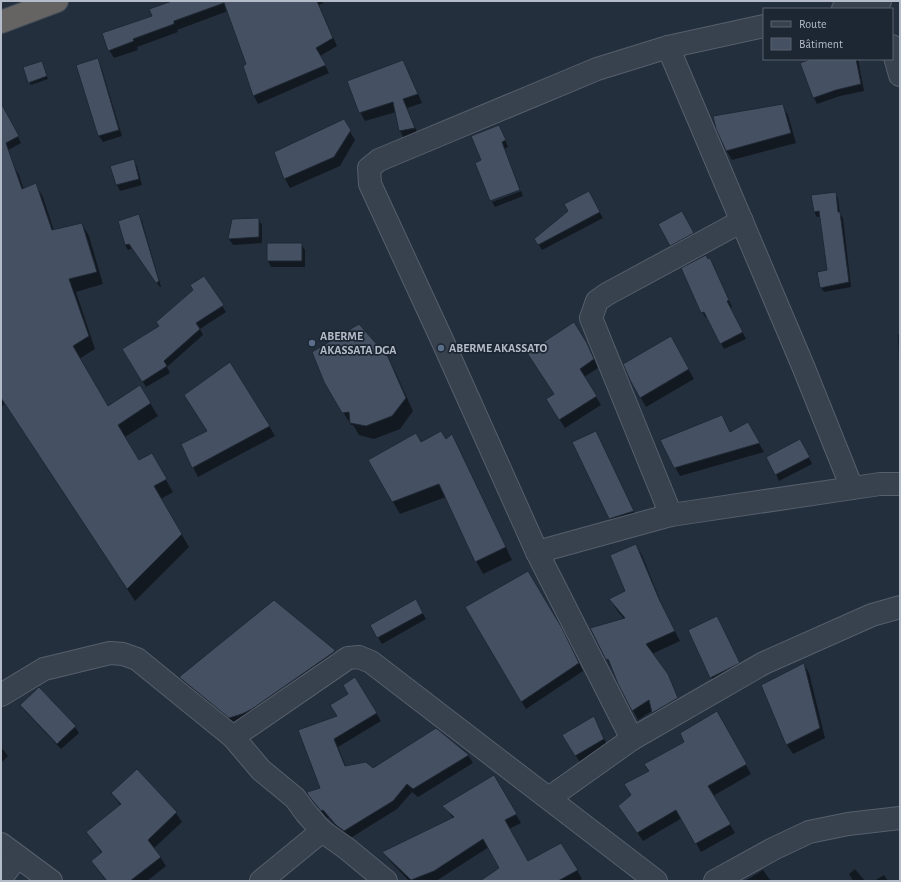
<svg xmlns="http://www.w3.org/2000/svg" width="901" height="882" viewBox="0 0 901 882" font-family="'Alegreya Sans',sans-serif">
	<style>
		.shadow { fill: #0007 }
		.building { fill: #455162; stroke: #1f2835 }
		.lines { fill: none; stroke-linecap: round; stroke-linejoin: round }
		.minor-casing { stroke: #565f6c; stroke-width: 24 }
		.trunk-casing { stroke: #434c59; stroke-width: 24 }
		.minor { stroke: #38414e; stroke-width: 22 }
		.trunk { stroke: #656462; stroke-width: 22 }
		.service-dot { fill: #5c6f8a; stroke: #1d2633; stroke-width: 1.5 }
		.labels { text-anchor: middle; stroke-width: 3.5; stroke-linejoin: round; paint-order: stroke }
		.poi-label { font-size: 12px; font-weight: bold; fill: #b4bcc9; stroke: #1d2633; text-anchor: start }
	</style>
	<rect width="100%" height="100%" fill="#242f3e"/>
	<!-- shadow -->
	<g class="shadow">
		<polygon points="185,1 322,1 323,3 319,5 337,46 320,56 329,73 258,104 254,96 244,66 247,65 228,11 177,30 178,32 137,47 138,50 114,58 109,50 153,16"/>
		<polygon points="97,59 101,66 122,136 103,142 99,136"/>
		<polygon points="814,59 858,59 864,91 840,96 817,104 814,98"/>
		<polygon points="42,62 48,79 31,85 29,82"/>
		<polygon points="408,70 422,103 407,108 419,137 405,140 400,131 396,112 365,121 360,112"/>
		<polygon points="782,105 788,115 796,143 732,160 726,150"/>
		<polygon points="1,115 9,119 21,143 1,154"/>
		<polygon points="343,120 355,140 340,166 290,188 285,179 275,152"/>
		<polygon points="502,132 508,147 504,149 520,189 491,200 482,161"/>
		<polygon points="133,160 137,166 142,185 120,191 117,185"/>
		<polygon points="12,163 19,175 24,190 36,185 43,197 54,231 82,224 89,236 103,284 76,292 95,349 79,359 107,408 140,387 158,416 125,437 139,461 151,454 173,492 161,499 189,547 135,601 5,404 1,407 1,167"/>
		<polygon points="521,191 523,196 495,207 492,202"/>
		<polygon points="588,192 603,218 542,250 535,239 569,211"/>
		<polygon points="835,193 838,198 840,214 843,218 851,287 824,292 821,287 828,271 821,217 817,217 814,212 812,196"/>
		<polygon points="681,212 697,239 674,252 659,225"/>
		<polygon points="139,216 142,221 161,287 160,287 133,248 128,250 125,245"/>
		<polygon points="258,219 262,225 262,243 233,245 229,239"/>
		<polygon points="301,244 305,250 305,267 271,267 268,261"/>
		<polygon points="708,260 710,260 714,266 732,307 730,308 746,339 724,349 708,318 706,318 702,312"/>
		<polygon points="204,277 226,312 200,329 203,335 167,367 170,373 146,387 127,356 159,326 194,290"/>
		<polygon points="898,335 900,335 900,361 899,360"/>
		<polygon points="670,338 694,379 646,407 630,379"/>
		<polygon points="587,343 598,368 584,377 601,405 565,428 552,408 555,395 528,354"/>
		<polygon points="387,358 395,371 413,411 400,429 374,439 359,435 353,425 351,425 325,382"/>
		<polygon points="747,423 764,452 680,476 675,467"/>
		<polygon points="269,426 275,436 198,477 193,467 208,432"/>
		<polygon points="452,436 459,448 512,560 483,574 476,561 446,497 400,514 369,460 421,443 445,440"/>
		<polygon points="601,442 638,521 615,528 610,519"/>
		<polygon points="804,447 812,464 779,481 776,474"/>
		<polygon points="636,545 642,555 664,610 680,641 652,654 673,685 682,708 658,722 652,711 638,720 591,629 624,619 616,609 611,600 626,591"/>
		<polygon points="415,600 426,619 382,644 371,626"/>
		<polygon points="466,607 566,637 583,671 526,709"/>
		<polygon points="720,624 743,669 714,684 711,677"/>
		<polygon points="334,651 342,664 237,730 188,690 180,677"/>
		<polygon points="804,664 809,673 825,738 793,754 787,745 762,686"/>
		<polygon points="355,679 381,721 338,747 346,767 373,769 468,755 473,763 418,797 412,792 397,809 349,839 342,834 329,818 326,818 313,800 321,788 338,716 349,695"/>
		<polygon points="22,705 75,727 79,733 61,749 25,711"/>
		<polygon points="716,713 751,774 713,796 735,833 701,852 682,818 643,841 619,806 632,795 649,772 645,764 685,742"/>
		<polygon points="594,717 607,745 580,762 566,742"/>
		<polygon points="1,747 8,756 1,763"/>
		<polygon points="137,771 176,813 182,822 154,848 166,866 147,881 106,881 92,861 102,854 87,832 121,806 112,794"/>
		<polygon points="493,776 521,823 509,829 528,862 577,870 582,879 578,881 482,881 500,868 489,847 436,881 409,881 389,860 384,852 453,818 444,806"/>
		<polygon points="855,869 865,881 853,881 849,874"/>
		<polygon points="763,870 771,881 745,881"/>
		<polygon points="884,875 888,881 874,881"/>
	</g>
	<!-- building -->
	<g class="building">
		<polygon points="172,1 317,1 333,38 316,48 326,65 253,96 243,66 246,64 224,3 174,21 174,24 133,39 134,41 108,51 102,33 152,16 149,9"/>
		<polygon points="98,58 119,130 98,136 76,65"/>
		<polygon points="811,59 856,59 861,84 836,90 813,98 800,63"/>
		<polygon points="403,60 418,94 403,99 415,128 399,131 393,102 359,113 347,81"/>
		<polygon points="42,61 47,76 28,83 23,67"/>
		<polygon points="1,103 19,136 6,143 22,189 36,183 52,230 82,223 97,272 69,279 89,336 73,346 108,406 140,385 151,403 118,425 139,460 152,453 167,479 154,486 182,534 127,589 1,398"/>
		<polygon points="783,104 791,133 726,151 716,129 713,116"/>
		<polygon points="344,119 351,130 334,157 284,179 274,152"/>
		<polygon points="499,125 506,140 502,142 520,190 490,201 475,163 481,160 471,136"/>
		<polygon points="134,159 139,179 116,185 110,166"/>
		<polygon points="589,191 600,212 538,245 534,239 568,211 564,204"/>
		<polygon points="836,192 838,212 840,212 849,282 820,288 817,272 827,270 819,211 814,212 811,195"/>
		<polygon points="682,211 694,233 670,246 658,224"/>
		<polygon points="139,214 159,281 156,283 129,244 125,245 118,221"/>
		<polygon points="259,218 259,237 228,239 232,219"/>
		<rect x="267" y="243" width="35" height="18"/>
		<polygon points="706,255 708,259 710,258 729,300 727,301 743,332 720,344 704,312 701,313 681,268"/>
		<polygon points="204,276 224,305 196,323 200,329 164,361 167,366 142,382 122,349 159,326 156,322 193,290 190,285"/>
		<polygon points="574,322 587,343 594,359 580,369 597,396 559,420 546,399 554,394 527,353"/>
		<polygon points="359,324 388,357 406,398 392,416 366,426 350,423 349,412 342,413 324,382 312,352"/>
		<polygon points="671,336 689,369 640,398 630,380 623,364"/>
		<polygon points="230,362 270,426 192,468 181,444 207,431 184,395"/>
		<polygon points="722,415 730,432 748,422 760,443 674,468 660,440"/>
		<polygon points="441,431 446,439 452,434 506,547 475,562 439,484 392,502 368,460 416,433 421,442"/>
		<polygon points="596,431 634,511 609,519 572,442"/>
		<polygon points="800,439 810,457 775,475 766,457"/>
		<polygon points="636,544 659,599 675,631 646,644 668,674 678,698 652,713 649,700 632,711 618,684 608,659 606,660 590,628 625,618 609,599 625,591 610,555"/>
		<polygon points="528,571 562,628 579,663 521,702 465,607"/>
		<polygon points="416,599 423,613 377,638 370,625"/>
		<polygon points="274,600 335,650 334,652 252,709 242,714 229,718 179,677"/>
		<polygon points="717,616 740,663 710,678 688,630"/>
		<polygon points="804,663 820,728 786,745 761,685"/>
		<polygon points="355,677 377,713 334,739 345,766 366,762 373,768 436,728 469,755 413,789 407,784 393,801 344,831 336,825 323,810 321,811 308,795 307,792 320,788 298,730 337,716 330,705 348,694 343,685"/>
		<polygon points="39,687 76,726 57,744 20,705"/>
		<polygon points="717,711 747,764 708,786 731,824 695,844 676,810 637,833 618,806 631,795 624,784 649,771 644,764 684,742 680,733"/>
		<polygon points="594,716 604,739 575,756 562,735"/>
		<polygon points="137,769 177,812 148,840 161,857 130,881 107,881 91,861 102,852 86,832 121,804 111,793"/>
		<polygon points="494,775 517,814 505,820 528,861 561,843 578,870 558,881 480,881 499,868 483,839 434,871 411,880 382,852 454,817 442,806"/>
	</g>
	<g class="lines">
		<defs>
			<g id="minor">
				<polyline points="843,9 880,1"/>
				<polyline points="892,46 900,75"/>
				<polyline points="668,47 803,366 852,488"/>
				<polyline points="671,515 591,318 597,301 607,294 742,221"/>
				<polyline points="537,552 671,515 880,484 900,484"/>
				<polyline points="1,695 44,669 110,653 123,654 137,659 233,737 261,770 295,798 306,813 322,831 346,848 386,881"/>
				<polyline points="233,737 348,658 359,657 371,662 656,881"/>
				<polyline points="632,739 537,552 443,342 370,184 369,168 379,160 597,69 668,47 764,26"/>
				<polyline points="549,798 632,739 764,663 872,615 900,607"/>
				<polyline points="1,844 51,881"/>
				<polyline points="1,878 17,857"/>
				<polyline points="261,881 322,831"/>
				<polyline points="715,881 773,849 809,832 848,824 900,818"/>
			</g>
			<polyline id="trunk" points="1,22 57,1"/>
		</defs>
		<!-- minor casing -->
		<use href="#minor" class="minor-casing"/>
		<!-- trunk casing -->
		<use href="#trunk" class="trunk-casing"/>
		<!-- minor -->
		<use href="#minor" class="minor"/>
		<!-- trunk -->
		<use href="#trunk" class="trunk"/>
	</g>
	<!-- markers -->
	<g class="service-dot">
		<circle cx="312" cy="343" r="4"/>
		<circle cx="441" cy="348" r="4"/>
	</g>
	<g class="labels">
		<!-- poi labels -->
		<g class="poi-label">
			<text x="320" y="340">ABERME<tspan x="320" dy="14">AKASSATA DGA</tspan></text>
			<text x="449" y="352">ABERME AKASSATO</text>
		</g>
	</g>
	<!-- border -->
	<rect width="901" height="882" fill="none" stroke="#b4bcc9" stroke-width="4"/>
	<!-- legend -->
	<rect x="763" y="8" width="130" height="52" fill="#1d2633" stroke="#59626f"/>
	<rect x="771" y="21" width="20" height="6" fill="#38414e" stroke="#59626f"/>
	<text x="799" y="28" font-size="12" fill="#b4bcc9">Route</text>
	<rect x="771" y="38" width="20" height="12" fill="#455162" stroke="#59626f"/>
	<text x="799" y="48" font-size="12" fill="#b4bcc9">Bâtiment</text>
</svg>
